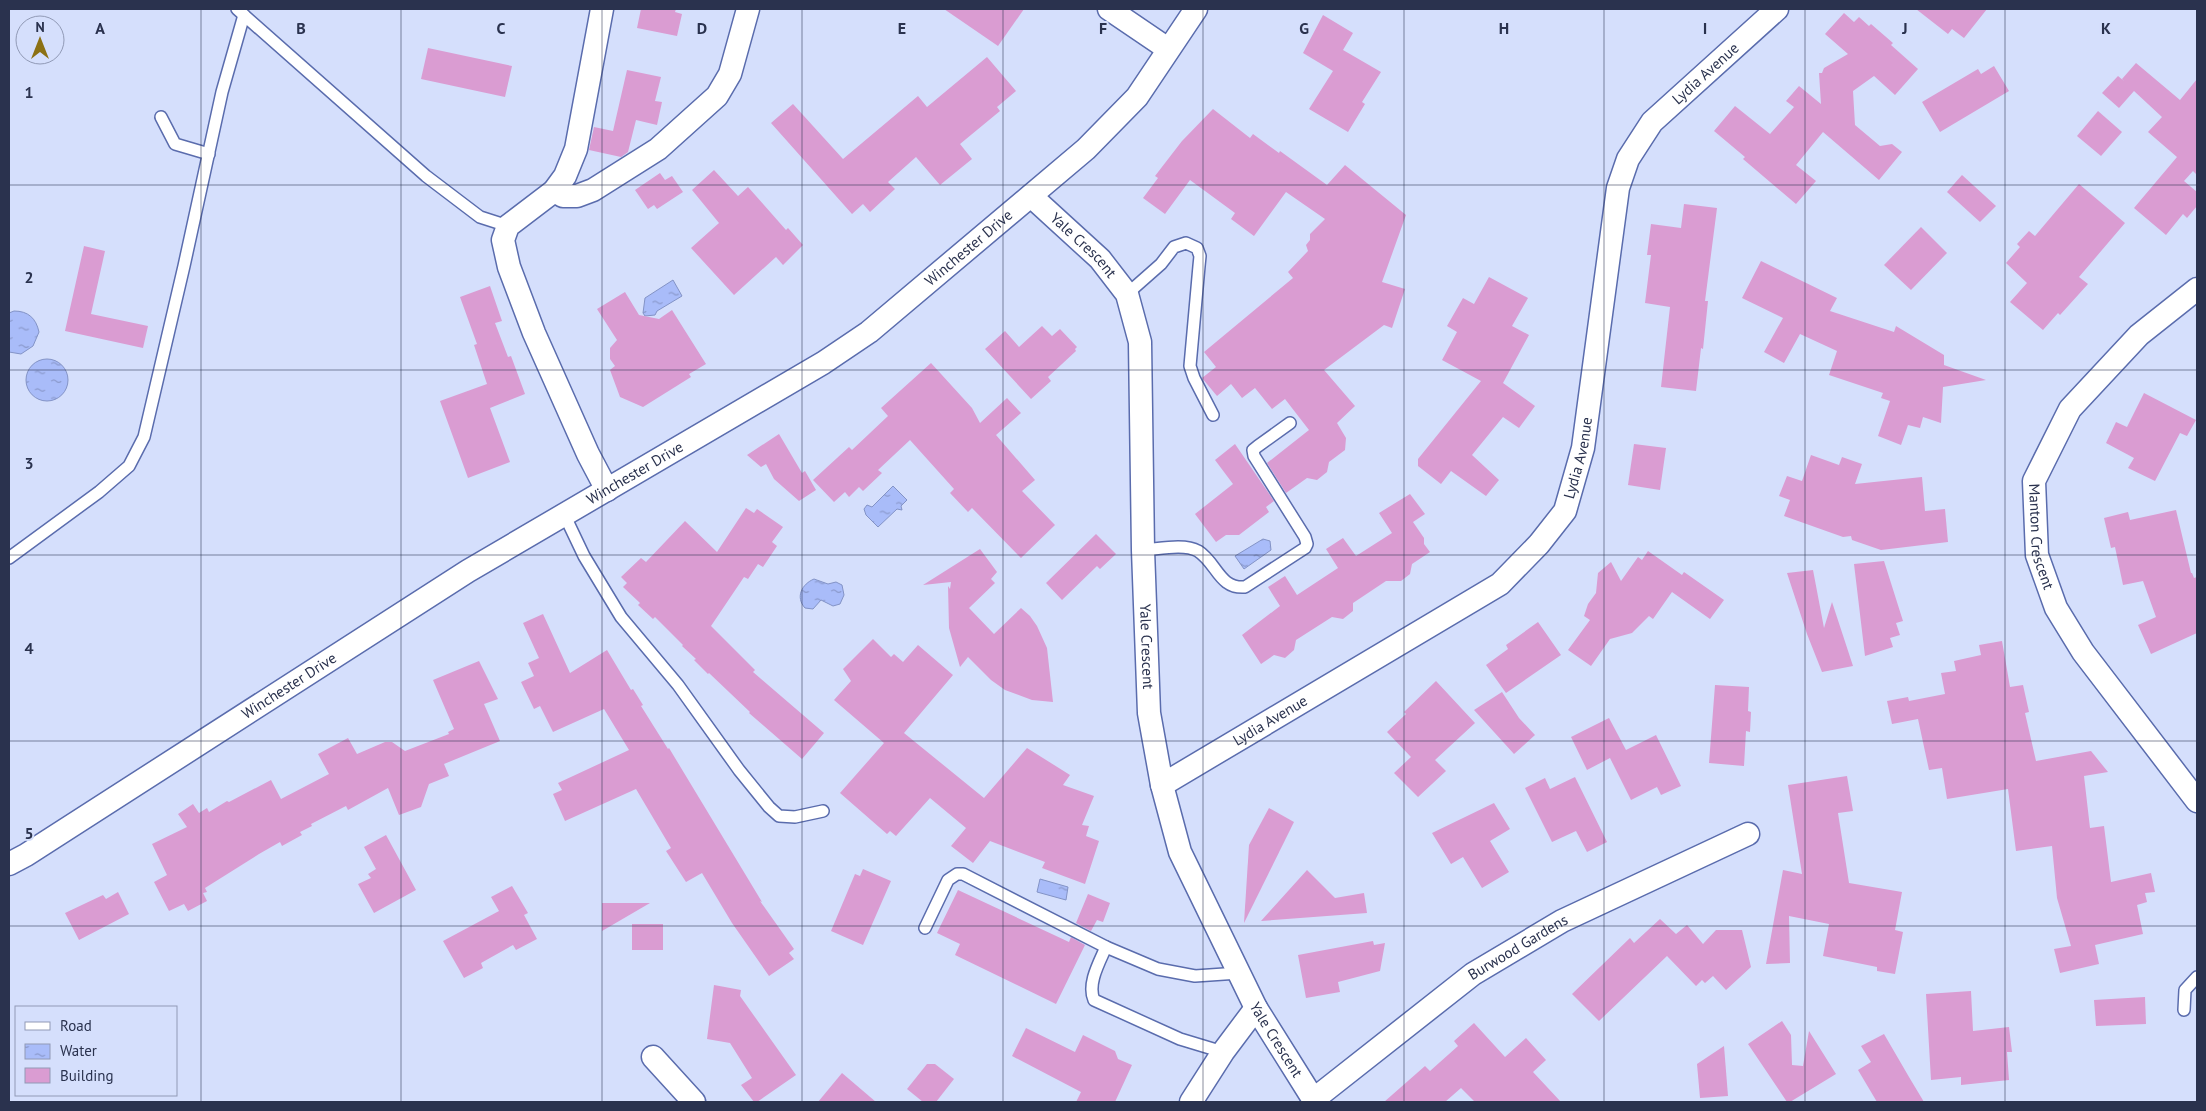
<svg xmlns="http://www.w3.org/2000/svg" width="2206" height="1111" viewBox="0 0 2206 1111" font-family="'PT Sans',sans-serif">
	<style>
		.water { fill: url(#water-ripples); stroke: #8393c6 }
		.building { fill: #da9cd2 }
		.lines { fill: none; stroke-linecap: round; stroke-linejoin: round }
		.lane-casing { stroke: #5a6cad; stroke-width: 14 }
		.street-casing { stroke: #5a6cad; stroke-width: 25 }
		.lane { stroke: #fff; stroke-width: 11 }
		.street { stroke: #fff; stroke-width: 22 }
		.grid { fill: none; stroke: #2a324e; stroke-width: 1; stroke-opacity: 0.55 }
		.labels { text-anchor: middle; stroke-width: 4; stroke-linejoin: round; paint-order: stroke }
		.street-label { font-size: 15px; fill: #2a324e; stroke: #d5dffc }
		.grid-label { font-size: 16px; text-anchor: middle; font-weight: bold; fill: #2a324e; stroke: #d5dffc; stroke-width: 4; stroke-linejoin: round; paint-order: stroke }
	</style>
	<defs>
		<pattern id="water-ripples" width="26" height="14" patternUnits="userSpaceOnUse" patternTransform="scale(1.25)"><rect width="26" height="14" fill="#a9bcf9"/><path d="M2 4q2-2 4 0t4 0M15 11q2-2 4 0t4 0" fill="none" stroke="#8a99cc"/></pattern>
	</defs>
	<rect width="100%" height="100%" fill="#d5dffc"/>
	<!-- water -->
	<g class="water">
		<polygon points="673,280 682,296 657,311 655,315 645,316 643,313 645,298"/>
		<path d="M 14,311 C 28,311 36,318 39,332 L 33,346 L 21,354 L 9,352 L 9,313 Z"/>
		<circle cx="47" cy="380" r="21"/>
		<polygon points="893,486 907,500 901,506 902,510 897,509 878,527 866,515 864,509 867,505 872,507"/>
		<polygon points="1263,539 1270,541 1271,550 1244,569 1235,556"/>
		<path d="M 814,579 L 828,584 L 836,582 L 842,585 L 844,595 L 840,604 L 833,606 L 821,600 L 813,609 L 805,608 C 795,597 802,584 814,579 Z"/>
		<polygon points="1040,879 1068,887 1066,900 1037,892"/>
	</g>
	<!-- building -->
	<g class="building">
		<polygon points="641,9 676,9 675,12 682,14 677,36 637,28"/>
		<polygon points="944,9 1024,9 998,46"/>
		<polygon points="1916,9 1987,9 1964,38 1952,29 1948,34"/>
		<polygon points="1844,13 1854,22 1859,17 1869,26 1871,24 1893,43 1891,45 1918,69 1895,95 1874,76 1853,91 1855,125 1880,146 1892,144 1902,152 1879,180 1823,132 1796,165 1816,181 1796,204 1743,159 1745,157 1714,131 1735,106 1770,134 1794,107 1786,101 1799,86 1821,104 1819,73 1822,73 1824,68 1848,54 1825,34"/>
		<polygon points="1323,15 1353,33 1343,50 1381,72 1362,102 1365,104 1348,132 1309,109 1333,71 1303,53"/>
		<polygon points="428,48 512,66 505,97 421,79"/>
		<polygon points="987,57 1016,91 997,107 1000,111 960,144 972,159 940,185 916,157 888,182 895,189 870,212 863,204 852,214 771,123 793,104 843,159 918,96 927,107"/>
		<polygon points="2136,63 2180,100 2197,79 2197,175 2193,171 2184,181 2197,192 2197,206 2187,218 2183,214 2166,235 2134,208 2177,157 2148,132 2162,117 2134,91 2119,108 2102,93 2118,76 2124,81 2122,79"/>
		<polygon points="1994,66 2009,91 1940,132 1922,102 1978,69 1981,74"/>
		<polygon points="627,70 661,77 655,101 662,102 657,125 636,120 628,152 621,157 589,150 594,127 613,131"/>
		<polygon points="1213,109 1250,138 1253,134 1279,153 1280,151 1327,185 1345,165 1406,215 1382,282 1405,289 1392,328 1384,325 1324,370 1355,406 1337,423 1346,438 1345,450 1329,462 1327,472 1317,480 1307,478 1286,493 1267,463 1309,430 1285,399 1272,409 1255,388 1242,398 1231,384 1217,396 1202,378 1216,367 1204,352 1293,278 1288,272 1308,251 1306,245 1310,240 1310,234 1325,219 1286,192 1254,236 1231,219 1235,213 1190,180 1165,214 1143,198 1158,178 1155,176 1182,141"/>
		<polygon points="2098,111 2122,132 2101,156 2077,136"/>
		<polygon points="714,170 738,196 748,187 786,230 788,228 803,245 783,265 776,257 734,295 691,248 719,223 692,190"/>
		<polygon points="660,173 665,180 672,176 683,192 657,209 654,205 648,209 635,190"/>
		<polygon points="1962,175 1996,206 1980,222 1947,192"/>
		<polygon points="2079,184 2125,223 2079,277 2088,284 2060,315 2058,313 2043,330 2010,302 2027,283 2006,263 2020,247 2017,244 2029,231 2035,236"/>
		<polygon points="1684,204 1717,208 1705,301 1708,301 1703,349 1701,348 1696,391 1661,387 1670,307 1645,303 1651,255 1647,255 1651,224 1681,228"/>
		<polygon points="1921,227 1947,253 1911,290 1884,265"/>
		<polygon points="84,246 105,251 91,314 148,326 143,348 65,331"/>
		<polygon points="1761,261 1837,298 1830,311 1894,332 1896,326 1944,355 1944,365 1986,380 1943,387 1941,423 1923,417 1920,428 1908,425 1901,445 1878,436 1890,401 1881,398 1883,393 1829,375 1837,351 1800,334 1784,363 1764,352 1783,318 1742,298"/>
		<polygon points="1489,277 1528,298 1512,326 1529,335 1503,383 1535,406 1519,428 1503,417 1472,455 1499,480 1486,496 1451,471 1441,484 1418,466 1418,459 1481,381 1442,360 1457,332 1447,326 1463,298 1474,304"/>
		<polygon points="490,286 502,321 495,323 508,357 511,356 525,394 490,408 510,462 468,478 440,401 487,384 474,345 477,344 460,297"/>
		<polygon points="625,292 639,315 659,319 672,310 706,364 689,374 691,377 643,407 620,397 610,370 615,366 610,359 610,348 617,340 597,309"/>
		<polygon points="1042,326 1052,336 1060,329 1077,347 1075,349 1076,351 1048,377 1051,381 1031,399 985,349 1005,331 1019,347"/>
		<polygon points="931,363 972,408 980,423 1007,398 1021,413 996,435 1035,480 1022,491 1055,525 1021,558 972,508 968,512 950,493 954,489 910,440 878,470 882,473 863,491 859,487 849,497 845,492 834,502 813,480 849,447 852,450 888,416 881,408"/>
		<polygon points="2144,393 2196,420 2187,436 2180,433 2155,481 2128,468 2134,458 2106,443 2116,422 2127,427"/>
		<polygon points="779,434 802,473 805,471 816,490 799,501 774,479 766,464 761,467 747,455"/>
		<polygon points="1235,444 1274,501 1266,507 1269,512 1239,535 1226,535 1216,542 1195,514 1233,484 1215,460"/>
		<polygon points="1634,444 1666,448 1660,490 1628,485"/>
		<polygon points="1811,455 1839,465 1842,457 1862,464 1855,484 1922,477 1925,511 1945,509 1948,542 1881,550 1852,540 1851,536 1843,537 1784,516 1790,500 1779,496 1787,476 1802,481"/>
		<polygon points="1410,494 1425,514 1413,522 1424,538 1424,544 1430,552 1412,564 1410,574 1401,581 1386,581 1353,603 1353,611 1343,619 1332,617 1296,640 1294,650 1285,658 1274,655 1261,664 1242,635 1280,606 1268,587 1285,576 1297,595 1338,568 1326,549 1343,538 1356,556 1392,533 1379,513"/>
		<polygon points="746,508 754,513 757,509 783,527 772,542 777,546 763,567 758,564 748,579 744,577 711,626 755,670 753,672 824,733 802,759 749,713 750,712 709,673 708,674 694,660 696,659 682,646 683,645 655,617 653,619 638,605 640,603 623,587 627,583 621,577 641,558 646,562 685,521 717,552"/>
		<polygon points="2176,510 2191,573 2192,573 2194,578 2197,577 2197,633 2151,654 2138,625 2156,617 2143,581 2123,585 2115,547 2111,548 2104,518 2128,512 2130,520"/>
		<polygon points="1096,534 1116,554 1100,569 1097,566 1062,600 1046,583"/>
		<polygon points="980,549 997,572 991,579 995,583 969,608 994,634 1021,608 1030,616 1037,626 1047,648 1053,702 1032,700 1005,690 991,680 968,657 960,667 949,628 948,586 950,589 951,582 923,585"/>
		<polygon points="1648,551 1682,575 1684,572 1724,600 1710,619 1672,592 1653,619 1649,616 1632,633 1610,639 1591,666 1568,650 1590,620 1584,616 1588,604 1596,593 1598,573 1611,562 1621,581 1638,557 1642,560"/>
		<polygon points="1884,561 1903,621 1896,623 1900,635 1890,638 1893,647 1865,656 1854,564"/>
		<polygon points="1813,570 1824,628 1832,602 1853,666 1822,672 1807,634 1787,573"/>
		<polygon points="543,614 570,673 607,650 631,690 633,689 643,705 641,706 668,749 669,748 762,902 760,901 794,949 789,953 794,959 769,976 732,923 702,873 686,882 666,851 671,848 636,789 565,821 553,794 562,790 558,783 629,750 604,709 553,732 540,706 534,709 521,682 534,676 528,663 539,658 523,623"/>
		<polygon points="1538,622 1561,655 1506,693 1486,665 1508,649 1506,645"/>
		<polygon points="873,639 891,657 894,654 903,662 918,645 953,675 904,733 984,798 1027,748 1070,775 1063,785 1094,796 1082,825 1089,826 1086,836 1099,841 1085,884 1042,868 1045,862 990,841 973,863 951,846 966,828 930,798 896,836 890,831 887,834 840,793 884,743 834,700 851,681 843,669"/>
		<polygon points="2002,641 2010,687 2023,685 2029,712 2025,713 2036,761 2091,751 2108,772 2084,776 2090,828 2104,826 2111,882 2151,873 2155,892 2145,893 2147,902 2137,905 2143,934 2095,945 2099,964 2060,973 2054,949 2071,946 2057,898 2052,846 2016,851 2008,789 1947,799 1942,768 1929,770 1918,719 1892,724 1887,701 1908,697 1909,701 1945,694 1941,673 1956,671 1954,661 1981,655 1979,645"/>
		<polygon points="479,661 498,699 484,704 500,741 444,764 449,776 429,784 421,807 399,815 388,788 348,810 346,806 311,824 312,826 300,832 302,835 282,846 280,842 259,854 205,888 207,892 203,893 207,901 188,911 184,904 169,911 154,882 167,875 152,844 187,827 178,814 193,804 199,813 207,808 209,812 227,801 229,802 271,780 281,799 329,774 318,754 348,738 357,754 385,742 392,742 405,751 449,734 448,732 454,729 433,680"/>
		<polygon points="1436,681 1475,723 1435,760 1446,771 1418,797 1394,773 1411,757 1387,732 1406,714 1404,712"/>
		<polygon points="1715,685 1749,687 1748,711 1751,712 1750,732 1746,731 1744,766 1709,763"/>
		<polygon points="1502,692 1519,718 1535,735 1514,754 1474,710"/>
		<polygon points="1609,718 1626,750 1656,735 1681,786 1661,795 1657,787 1631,800 1610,758 1587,770 1571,737"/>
		<polygon points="1847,776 1853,811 1838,813 1849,883 1902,892 1895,930 1903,932 1895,974 1877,971 1877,967 1823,956 1829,924 1789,916 1790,963 1766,964 1783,870 1802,874 1788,785"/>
		<polygon points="1575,777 1607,842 1587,852 1576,831 1552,842 1525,788 1545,778 1550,789"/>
		<polygon points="1494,803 1510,829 1490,841 1509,872 1482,888 1463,857 1451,864 1432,833"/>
		<polygon points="1269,808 1294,822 1244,923 1249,845"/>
		<polygon points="386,835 416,890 374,913 358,884 371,878 368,874 376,869 364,847"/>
		<polygon points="863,869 891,881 863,945 831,931 855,874 860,876"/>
		<polygon points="1307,870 1335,898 1364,893 1367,913 1261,921"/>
		<polygon points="512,886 528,913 524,915 537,939 516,950 513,945 481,963 483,968 464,978 443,941 499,911 491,897"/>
		<polygon points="958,890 1069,942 1071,937 1085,945 1056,1004 955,955 960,944 937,933"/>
		<polygon points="118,892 129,914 79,940 65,913 103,895 106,899"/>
		<polygon points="1088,894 1110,903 1103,922 1097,920 1091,931 1076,923"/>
		<polygon points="602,903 650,903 602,931"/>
		<polygon points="1660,919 1676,934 1687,925 1703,944 1716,930 1742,930 1751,967 1726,990 1713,976 1705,983 1702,980 1696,986 1667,956 1599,1021 1572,994 1630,938 1634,943"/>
		<rect x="632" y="924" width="31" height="26"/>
		<polygon points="1373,941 1374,945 1385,943 1380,971 1338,982 1340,992 1306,998 1298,955"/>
		<polygon points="714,985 741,990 740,996 796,1075 757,1102 754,1102 741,1085 752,1078 730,1043 707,1039"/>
		<polygon points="1971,991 1973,1031 2009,1027 2012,1052 2007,1052 2009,1080 1961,1085 1961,1077 1931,1080 1926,994"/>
		<polygon points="2145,997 2146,1024 2096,1026 2094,1000"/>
		<polygon points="1782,1021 1791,1035 1792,1065 1803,1066 1809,1031 1836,1074 1790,1102 1787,1102 1748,1044"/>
		<polygon points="1474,1023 1505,1057 1526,1038 1546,1060 1533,1072 1561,1102 1475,1102 1461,1088 1445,1102 1384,1102 1425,1066 1430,1071 1458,1046 1454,1041"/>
		<polygon points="1026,1028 1075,1052 1083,1035 1115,1051 1118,1059 1132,1065 1115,1102 1076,1102 1081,1092 1012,1056"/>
		<polygon points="1884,1034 1909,1077 1924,1102 1877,1102 1858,1070 1871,1062 1861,1046"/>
		<polygon points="1724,1046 1728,1096 1700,1098 1697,1064"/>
		<polygon points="927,1064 935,1064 954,1079 936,1102 923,1102 907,1089"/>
		<polygon points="842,1073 876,1102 818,1102"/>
	</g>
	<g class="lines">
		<defs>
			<g id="lane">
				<polyline points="237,9 426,176 480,217 508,226"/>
				<polyline points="161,117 175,144 209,154"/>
				<polyline points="1127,294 1161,264 1174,247 1186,243 1197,248 1200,256 1199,266 1190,366 1194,378 1213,415"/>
				<polyline points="564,514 584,556 621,617 678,685 739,770 769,807 779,816 795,817 823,811"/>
				<path d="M 1143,550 C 1159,549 1184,543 1198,551 C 1217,563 1219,589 1245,587 L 1305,548 L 1307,544 L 1305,537 L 1254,456 L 1253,450 L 1258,446 L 1290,423"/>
				<polyline points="9,558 99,492 129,466 144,437 184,266 222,92 244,15"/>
				<polyline points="925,928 948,880 957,874 963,874 1106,947 1158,969 1195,976 1239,973"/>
				<path d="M 1106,947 C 1099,963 1087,984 1094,1000 L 1180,1039 L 1223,1052"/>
				<polyline points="2184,1010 2185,990 2197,977"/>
			</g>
			<g id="street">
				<polyline points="602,9 576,149 565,176 554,191 508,226 503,240 509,267 534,333 588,454 607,490"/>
				<polyline points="1109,9 1168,49"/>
				<polyline points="554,191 563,196 577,196 593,190 658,149 717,96 730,74 748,9"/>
				<path id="s1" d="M 1031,196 L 1100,259 L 1127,294 L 1140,342 L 1143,550 L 1149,713 L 1162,785 L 1180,852 L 1256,1008 L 1315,1102"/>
				<path id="s2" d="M 2197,289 L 2139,335 L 2070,409 L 2034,481 L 2037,555 L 2056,608 L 2083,652 L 2197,801"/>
				<path id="s3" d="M 1162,785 L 1500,584 L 1539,544 L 1565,511 L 1583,448 L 1618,188 L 1628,159 L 1652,122 L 1777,9"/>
				<path id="s4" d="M 9,864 L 26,855 L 468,571 L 823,363 L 869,332 L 1086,149 L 1137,97 L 1196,9"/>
				<polyline points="653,1057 694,1102"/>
				<path id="s5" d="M 1313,1100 L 1473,974 L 1562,921 L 1748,834"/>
				<polyline points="1191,1102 1223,1052 1256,1008"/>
			</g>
		</defs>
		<!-- lane casing -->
		<use href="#lane" class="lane-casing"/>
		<!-- street casing -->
		<use href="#street" class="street-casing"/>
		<!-- lane -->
		<use href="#lane" class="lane"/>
		<!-- street -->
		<use href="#street" class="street"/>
	</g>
	<!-- grid -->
	<path class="grid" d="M 201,9 L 201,1102M 401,9 L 401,1102M 602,9 L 602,1102M 802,9 L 802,1102M 1003,9 L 1003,1102M 1203,9 L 1203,1102M 1404,9 L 1404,1102M 1604,9 L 1604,1102M 1805,9 L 1805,1102M 2005,9 L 2005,1102M 9,185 L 2197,185M 9,370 L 2197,370M 9,555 L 2197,555M 9,741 L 2197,741M 9,926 L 2197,926"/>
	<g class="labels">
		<!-- street labels -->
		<g class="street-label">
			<text dy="5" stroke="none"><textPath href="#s3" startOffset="966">Lydia Avenue</textPath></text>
			<text dy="5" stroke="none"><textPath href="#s1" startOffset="72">Yale Crescent</textPath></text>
			<text dy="5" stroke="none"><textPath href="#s4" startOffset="1142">Winchester Drive</textPath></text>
			<text dy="5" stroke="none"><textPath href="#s3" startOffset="546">Lydia Avenue</textPath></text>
			<text dy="5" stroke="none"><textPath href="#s4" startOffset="738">Winchester Drive</textPath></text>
			<text dy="5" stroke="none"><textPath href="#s2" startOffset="312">Manton Crescent</textPath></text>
			<text dy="5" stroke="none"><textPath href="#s1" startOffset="492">Yale Crescent</textPath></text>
			<text dy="5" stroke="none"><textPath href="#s4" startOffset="332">Winchester Drive</textPath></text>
			<text dy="5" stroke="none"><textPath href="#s3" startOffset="126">Lydia Avenue</textPath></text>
			<text dy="5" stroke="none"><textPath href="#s5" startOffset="256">Burwood Gardens</textPath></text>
			<text dy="5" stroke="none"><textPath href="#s1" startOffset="912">Yale Crescent</textPath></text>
		</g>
	</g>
	<g class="grid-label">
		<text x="100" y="34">A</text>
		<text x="301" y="34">B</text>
		<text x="501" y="34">C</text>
		<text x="702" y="34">D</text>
		<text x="902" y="34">E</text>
		<text x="1103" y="34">F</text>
		<text x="1304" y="34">G</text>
		<text x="1504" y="34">H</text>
		<text x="1705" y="34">I</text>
		<text x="1905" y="34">J</text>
		<text x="2106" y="34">K</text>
		<text x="29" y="98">1</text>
		<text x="29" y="283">2</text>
		<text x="29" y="469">3</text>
		<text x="29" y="654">4</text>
		<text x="29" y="839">5</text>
	</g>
	<!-- border -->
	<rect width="2206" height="1111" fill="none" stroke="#2a324e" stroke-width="20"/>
	<!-- legend -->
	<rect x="15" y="1006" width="162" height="90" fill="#d5dffc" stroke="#919ab6"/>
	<rect x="25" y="1022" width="25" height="8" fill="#ffffff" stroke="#919ab6"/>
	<text x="60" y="1031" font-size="15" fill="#2a324e">Road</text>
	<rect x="25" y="1044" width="25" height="15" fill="url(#water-ripples)" stroke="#919ab6"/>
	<text x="60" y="1056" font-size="15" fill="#2a324e">Water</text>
	<rect x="25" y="1068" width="25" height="15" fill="#da9cd2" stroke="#919ab6"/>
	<text x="60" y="1081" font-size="15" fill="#2a324e">Building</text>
	<!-- north arrow -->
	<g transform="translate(40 40)"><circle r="24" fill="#d5dffc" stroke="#919ab6"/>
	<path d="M0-4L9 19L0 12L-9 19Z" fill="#8c7114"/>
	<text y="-8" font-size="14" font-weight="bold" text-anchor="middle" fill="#2a324e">N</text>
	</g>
</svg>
